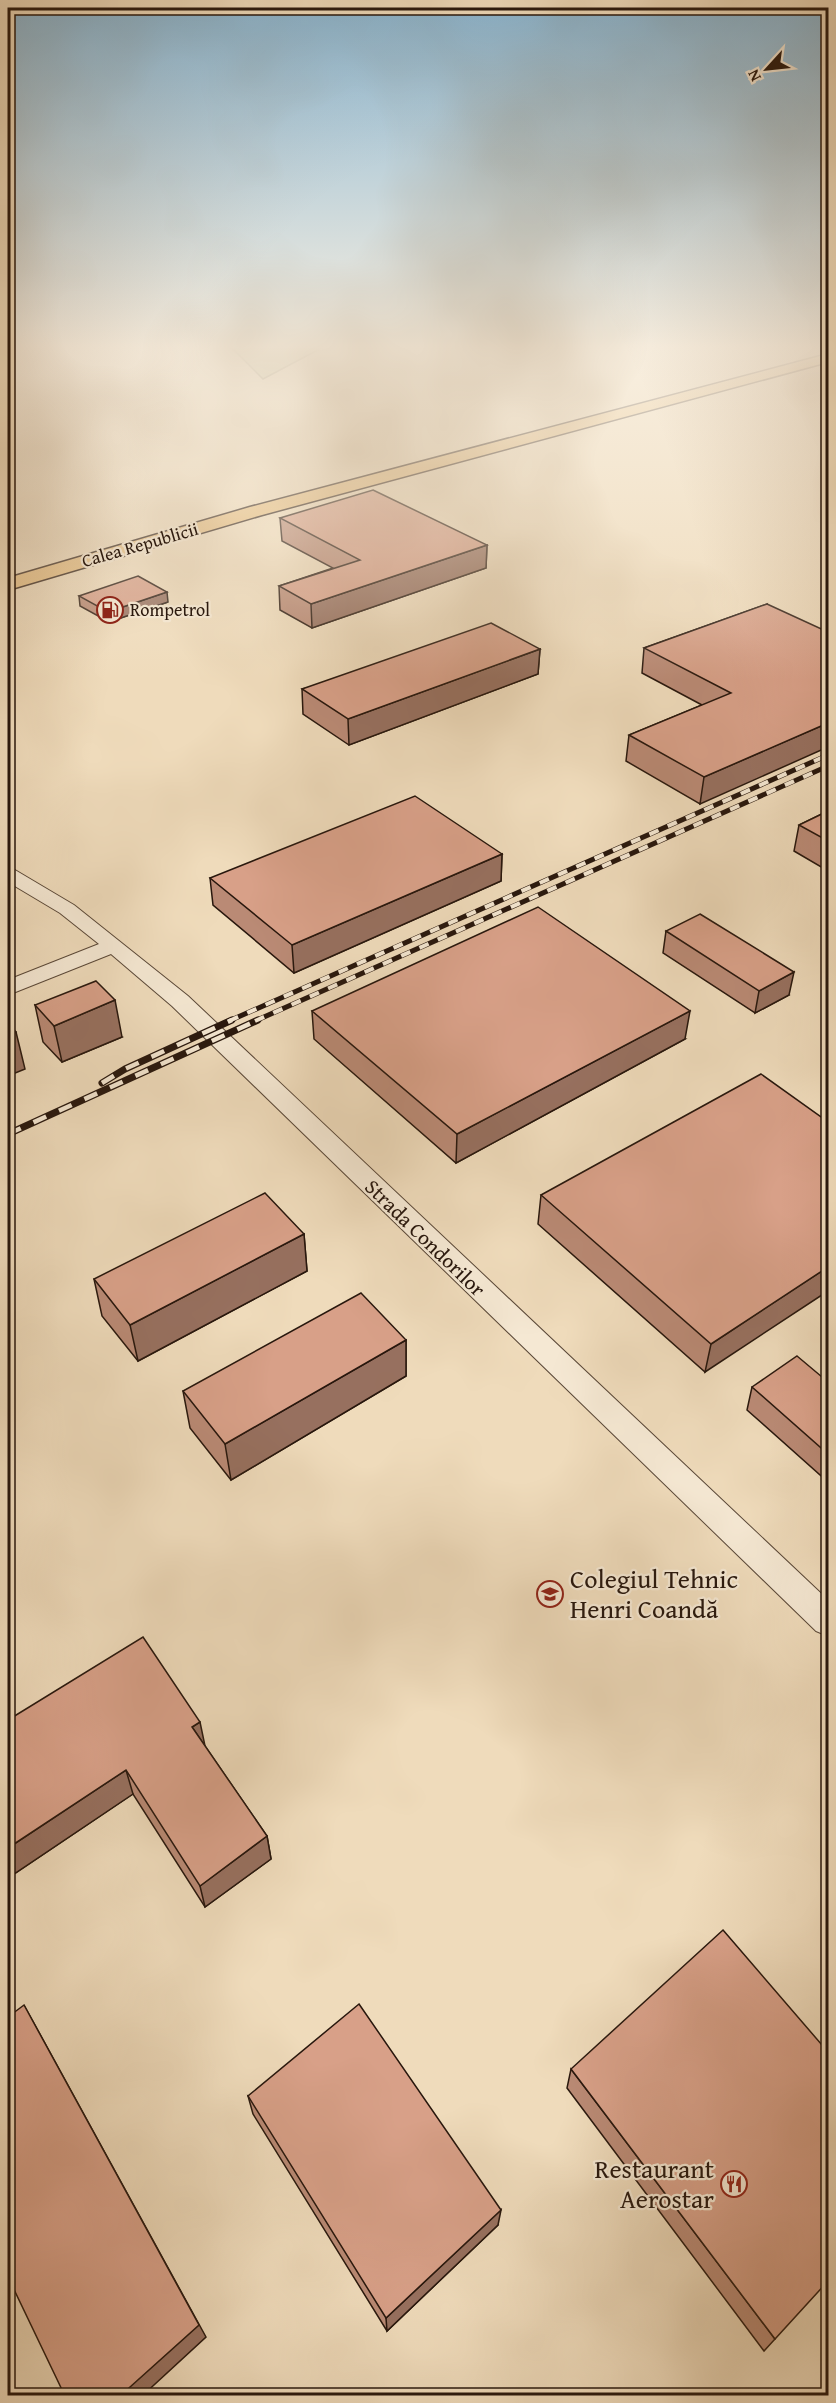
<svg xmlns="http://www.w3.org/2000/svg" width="836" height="2403" viewBox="0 0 836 2403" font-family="'Gentium Book Plus',serif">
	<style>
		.green { fill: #bcbf8e; stroke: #726b4e; stroke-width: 1.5 }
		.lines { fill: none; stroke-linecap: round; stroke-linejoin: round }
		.minor-casing { stroke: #5a4838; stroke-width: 2 }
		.primary-casing { stroke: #28170d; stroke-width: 3 }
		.minor { fill: #f5e8d3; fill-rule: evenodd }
		.primary { fill: #e8be7e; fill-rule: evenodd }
		.rail-far1-casing { stroke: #28170d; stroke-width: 5 }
		.rail-casing { stroke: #28170d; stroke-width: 7 }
		.rail-far1 { stroke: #f5e8d3; stroke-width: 4; stroke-dasharray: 10; stroke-linecap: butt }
		.rail { stroke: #f5e8d3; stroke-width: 4.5; stroke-dasharray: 14; stroke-linecap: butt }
		.wall { fill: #ba8a75; stroke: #28170d; stroke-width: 1.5 }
		.shaded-wall { fill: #97705f; stroke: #28170d; stroke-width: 1.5 }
		.building { fill: #d8a088; stroke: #28170d; stroke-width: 1.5 }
		.labels { text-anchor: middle; stroke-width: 4.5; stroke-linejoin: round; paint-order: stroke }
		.far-street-label { font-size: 18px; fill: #28170d; stroke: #f5e8d3 }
		.far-poi-label { font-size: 18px; fill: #28170d; stroke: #f5e8d3; text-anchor: start }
		.street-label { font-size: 21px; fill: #28170d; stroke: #f5e8d3 }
		.near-poi-label { font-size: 26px; fill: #28170d; stroke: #f5e8d3; text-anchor: start }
	</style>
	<rect width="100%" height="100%" fill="#efdbbb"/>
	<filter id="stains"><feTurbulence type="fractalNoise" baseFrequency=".00333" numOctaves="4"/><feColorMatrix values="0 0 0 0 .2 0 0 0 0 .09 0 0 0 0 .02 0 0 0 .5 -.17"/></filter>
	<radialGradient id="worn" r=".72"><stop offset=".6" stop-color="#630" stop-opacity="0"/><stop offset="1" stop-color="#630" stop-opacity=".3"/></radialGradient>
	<!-- green -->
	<polygon class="green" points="228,344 329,344 263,379"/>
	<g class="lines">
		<defs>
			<polygon id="minor" points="8,868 15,870 74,905 188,996 828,1600 828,1636 816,1631 172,1006 111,954 8,995 8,980 99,944 60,913 8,882"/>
			<polygon id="primary" points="828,354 828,362 262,515 8,590 8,578 250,507"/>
		</defs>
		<!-- minor casing -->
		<use href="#minor" class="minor-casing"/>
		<!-- primary casing -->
		<use href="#primary" class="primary-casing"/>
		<!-- minor -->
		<use href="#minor" class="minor"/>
		<!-- primary -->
		<use href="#primary" class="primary"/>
		<defs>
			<g id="rail-far1">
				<polyline points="229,1021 828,755"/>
				<polyline points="255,1021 828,766"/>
			</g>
			<g id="rail">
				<polyline points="102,1083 125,1069 232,1020"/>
				<polyline points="8,1134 258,1020"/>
			</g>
		</defs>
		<!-- rail-far1 casing -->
		<use href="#rail-far1" class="rail-far1-casing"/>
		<!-- rail casing -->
		<use href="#rail" class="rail-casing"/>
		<!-- rail-far1 -->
		<use href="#rail-far1" class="rail-far1"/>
		<!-- rail -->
		<use href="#rail" class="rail"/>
	</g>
	<!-- wall -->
	<g class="wall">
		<polygon points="280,518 487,545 486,568 312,628 280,610 279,586 333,568 282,541"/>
		<polygon points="79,596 168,602 109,622 80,606"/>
		<polygon points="767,604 700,804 626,761 629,735 702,705 642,673 644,648"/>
		<polygon points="540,649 538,674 349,745 303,714 302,689"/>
		<polygon points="828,811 828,871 794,851 799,825"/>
		<polygon points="502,854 501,881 294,973 213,905 210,878"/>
		<polygon points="666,931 789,995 755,1013 663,953"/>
		<polygon points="35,1005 122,1037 62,1062 43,1042"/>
		<polygon points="312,1011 685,1039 456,1163 314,1039"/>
		<polygon points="828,1122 705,1372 538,1224 541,1195"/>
		<polygon points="304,1234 307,1271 138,1361 102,1316 94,1279"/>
		<polygon points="406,1340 406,1376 231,1480 190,1428 183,1391"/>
		<polygon points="828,1382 828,1482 747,1410 752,1387"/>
		<polygon points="8,1720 205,1746 267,1836 271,1859 205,1907 133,1794 8,1878"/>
		<polygon points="571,2069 775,2339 764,2351 567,2088"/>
		<polygon points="248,2096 498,2225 387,2331 253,2114"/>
	</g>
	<!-- shaded-wall -->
	<g class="shaded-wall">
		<polygon points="487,545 486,568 312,628 311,604"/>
		<polygon points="167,592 168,602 109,622 108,612"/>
		<polygon points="540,649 538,674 349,745 348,719"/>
		<polygon points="828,723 828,747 700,804 704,777"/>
		<polygon points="502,854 501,881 294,973 292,945"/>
		<polygon points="794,972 789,995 755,1013 759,991"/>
		<polygon points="115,1000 122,1037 62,1062 54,1026"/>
		<polygon points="690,1011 685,1039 456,1163 457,1134"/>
		<polygon points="16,1032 25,1069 8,1076 8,1036"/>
		<polygon points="304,1234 307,1271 138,1361 130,1325"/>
		<polygon points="828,1267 828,1291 705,1372 711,1344"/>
		<polygon points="406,1340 406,1376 231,1480 225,1444"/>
		<polygon points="200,1722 205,1746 192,1727"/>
		<polygon points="126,1770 133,1794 8,1878 8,1848"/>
		<polygon points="267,1836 271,1859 205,1907 200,1886"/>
		<polygon points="24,2005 206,2337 142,2396 120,2396"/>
		<polygon points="501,2210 498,2225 387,2331 386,2318"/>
	</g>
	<!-- building -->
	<g class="building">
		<polygon points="373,490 487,545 311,604 279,586 360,560 280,518"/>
		<polygon points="138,576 167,592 108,612 79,596"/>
		<polygon points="767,604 828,632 828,723 704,777 629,735 731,693 644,648"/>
		<polygon points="491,623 540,649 348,719 302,689"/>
		<polygon points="415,796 502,854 292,945 210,878"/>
		<polygon points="828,811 828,841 799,825"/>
		<polygon points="538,907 690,1011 457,1134 312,1011"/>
		<polygon points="700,914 794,972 759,991 666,931"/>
		<polygon points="96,981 115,1000 54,1026 35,1005"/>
		<polygon points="8,1022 16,1032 8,1036"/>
		<polygon points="761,1074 828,1122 828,1267 711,1344 541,1195"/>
		<polygon points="265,1193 304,1234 130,1325 94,1279"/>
		<polygon points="361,1293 406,1340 225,1444 183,1391"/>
		<polygon points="797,1356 828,1382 828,1454 752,1387"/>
		<polygon points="143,1637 200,1722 192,1727 267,1836 200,1886 126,1770 8,1848 8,1720"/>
		<polygon points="723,1930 828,2052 828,2281 775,2339 571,2069"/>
		<polygon points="359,2004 501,2210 386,2318 248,2096"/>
		<polygon points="24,2005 199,2325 120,2396 65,2396 8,2277 8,2017"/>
	</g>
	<!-- sky -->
	<linearGradient id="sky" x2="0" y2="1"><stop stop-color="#89b6d3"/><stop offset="0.51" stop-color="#f8efe0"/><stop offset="1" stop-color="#f8efe0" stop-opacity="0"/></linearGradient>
	<rect width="836" height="680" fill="url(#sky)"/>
	<!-- icons -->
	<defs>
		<symbol id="fuel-ring" viewBox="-11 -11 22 22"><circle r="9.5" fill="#f5e8d3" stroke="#8f2418" stroke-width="1.5"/><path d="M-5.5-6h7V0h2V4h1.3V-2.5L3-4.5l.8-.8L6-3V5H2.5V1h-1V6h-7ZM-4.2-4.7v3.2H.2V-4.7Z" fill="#8f2418"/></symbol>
		<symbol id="university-ring" viewBox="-11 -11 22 22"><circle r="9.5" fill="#f5e8d3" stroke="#8f2418" stroke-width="1.5"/><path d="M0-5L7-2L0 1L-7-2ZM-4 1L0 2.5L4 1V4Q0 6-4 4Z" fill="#8f2418"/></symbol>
		<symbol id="restaurant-ring" viewBox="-11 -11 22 22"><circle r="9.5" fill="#f5e8d3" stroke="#8f2418" stroke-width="1.5"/><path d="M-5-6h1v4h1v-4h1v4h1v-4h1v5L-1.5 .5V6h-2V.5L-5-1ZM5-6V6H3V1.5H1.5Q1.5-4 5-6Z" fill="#8f2418"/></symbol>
	</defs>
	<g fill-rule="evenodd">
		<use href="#fuel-ring" x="95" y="595" width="30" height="30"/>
		<use href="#university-ring" x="535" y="1579" width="30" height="30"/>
		<use href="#restaurant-ring" x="719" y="2169" width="30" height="30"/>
	</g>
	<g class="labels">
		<!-- far-street labels -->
		<g class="far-street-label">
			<text transform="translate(140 545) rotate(-16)" y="6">Calea Republicii</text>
		</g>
		<!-- far-poi labels -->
		<g class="far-poi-label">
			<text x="130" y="616">Rompetrol</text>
		</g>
		<!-- street labels -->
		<g class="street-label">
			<text transform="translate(425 1238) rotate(44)" y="7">Strada Condorilor</text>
		</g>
		<!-- near-poi labels -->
		<g class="near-poi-label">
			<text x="570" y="1588">Colegiul Tehnic<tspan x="570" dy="30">Henri Coandă</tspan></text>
			<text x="714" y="2178" text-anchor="end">Restaurant<tspan x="714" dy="30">Aerostar</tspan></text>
		</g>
	</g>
	<!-- margin -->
	<rect width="836" height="2403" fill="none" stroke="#efdbbb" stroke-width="30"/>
	<rect x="9" y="9" width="818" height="2385" fill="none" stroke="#28170d" stroke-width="3"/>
	<rect x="15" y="15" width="806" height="2373" fill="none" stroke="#28170d" stroke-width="1.5"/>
	<!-- north arrow -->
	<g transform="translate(767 69) rotate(243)" stroke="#f5e8d3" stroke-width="4.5" paint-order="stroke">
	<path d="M0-4.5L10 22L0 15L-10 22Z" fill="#28170d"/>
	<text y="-9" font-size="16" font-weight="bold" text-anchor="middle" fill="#28170d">N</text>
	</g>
	<rect width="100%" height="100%" filter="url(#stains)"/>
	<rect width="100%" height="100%" fill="url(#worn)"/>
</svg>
